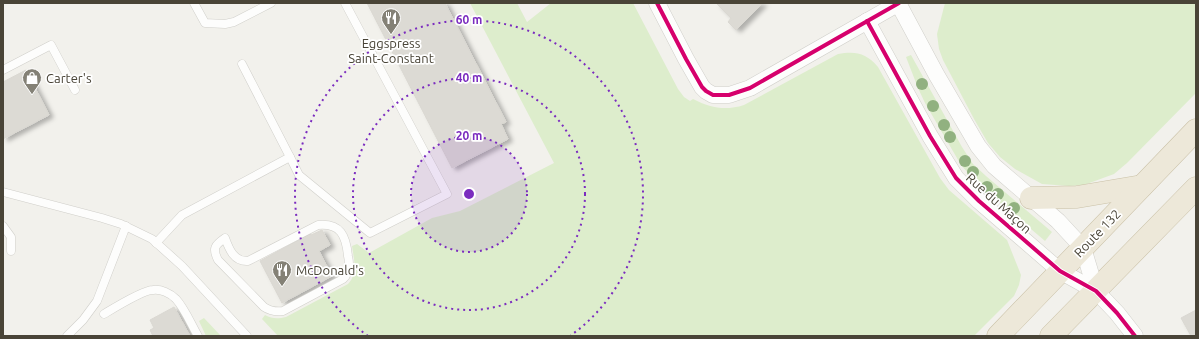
<svg xmlns="http://www.w3.org/2000/svg" width="1199" height="339" viewBox="0 0 1199 339" font-family="Ubuntu,sans-serif">
	<style>
		.green { fill: #ddedcc }
		.building { fill: #dcdad4; stroke: #dad8d2; filter: url(#shadow) }
		.lines { fill: none; stroke-linecap: round; stroke-linejoin: round }
		.lane-casing { stroke: #d0cfca; stroke-width: 9 }
		.street-casing { stroke: #d0cfca; stroke-width: 17 }
		.highway-casing { stroke: #cac1a7; stroke-width: 23 }
		.lane { stroke: #fdfdfc; stroke-width: 8 }
		.street { stroke: #fdfdfc; stroke-width: 16 }
		.highway { stroke: #ede8d9; stroke-width: 22 }
		.cycleway-casing { stroke: #fff; stroke-width: 6 }
		.cycleway { stroke: #d6006c; stroke-width: 4 }
		.tree { fill: #91b180 }
		.ring { fill: none; stroke: #7b2cbf; stroke-width: 2; stroke-dasharray: 2 4 }
		.labels { text-anchor: middle; stroke-width: 3.5; stroke-linejoin: round; paint-order: stroke }
		.poi-label { font-size: 13px; fill: #494437; stroke: #fff; text-anchor: start }
		.street-label { font-size: 13px; fill: #494437; stroke: #fff }
		.centre { fill: #7b2cbf; stroke: #fff; stroke-width: 2 }
		.ring-label { font-size: 12px; text-anchor: middle; font-weight: bold; fill: #7b2cbf; stroke: #fff; stroke-width: 3.5; stroke-linejoin: round; paint-order: stroke }
	</style>
	<defs>
		<filter id="shadow"><feDropShadow dx="4.5" dy="2.5" stdDeviation="2" flood-color="#0004"/></filter>
	</defs>
	<rect width="100%" height="100%" fill="#f2f1ec"/>
	<!-- green -->
	<g class="green">
		<path d="M 470,3 L 517,3 L 527,22 L 551,3 L 633,3 L 678,89 L 684,97 L 690,101 L 693,99 C 711,108 725,111 744,105 L 838,54 C 856,51 866,53 878,67 L 940,178 L 949,190 L 1007,240 L 1021,275 L 1019,285 L 1014,296 L 974,336 L 278,336 L 262,319 L 265,315 C 272,319 278,319 286,317 L 348,284 C 358,273 354,260 352,246 L 357,244 L 369,253 L 432,218 L 460,211 L 554,163 Z"/>
		<polygon points="945,3 1196,3 1196,93 1127,163 1114,174 1084,185 1069,186 1042,184 1015,169 1000,157 988,143 974,119 943,60 939,49 937,34"/>
		<polygon points="911,55 962,147 973,164 986,176 1052,232 1045,241 976,182 961,165 925,103 918,88 906,57"/>
		<polygon points="204,318 221,336 206,336 199,321"/>
	</g>
	<!-- building -->
	<g class="building">
		<polygon points="367,3 445,3 506,122 501,124 508,139 452,168"/>
		<polygon points="716,3 763,3 736,30 728,22 731,18"/>
		<polygon points="26,70 49,115 3,139 3,82"/>
		<polygon points="322,230 330,245 319,251 332,276 282,303 260,261 310,234 311,235"/>
		<polygon points="174,307 190,336 153,336 150,330 154,328 150,320"/>
		<polygon points="1196,310 1196,336 1191,336 1181,318"/>
	</g>
	<g class="lines">
		<defs>
			<g id="lane">
				<polyline points="194,3 205,23 225,24 234,22 271,3"/>
				<polyline points="242,64 290,157"/>
				<polyline points="3,70 51,45 75,90"/>
				<polyline points="3,192 102,218 121,224 152,239 182,266 247,336"/>
				<path d="M 318,225 C 341,223 346,236 348,256 C 350,265 350,273 343,279 L 283,311 C 276,312 270,311 264,307 L 218,260 C 212,248 215,245 225,238 C 229,249 234,262 248,261 Z"/>
				<polyline points="3,226 11,237 11,251"/>
				<polyline points="156,243 182,215 290,157 299,175 370,233 447,194 345,3"/>
				<path d="M 104,314 C 114,308 143,290 153,290 C 161,289 170,293 176,299 C 185,309 191,324 198,336"/>
				<polyline points="67,336 83,320 97,301 126,226"/>
			</g>
			<g id="street">
				<polyline points="657,3 686,59 702,87 706,91 713,95 729,95 750,88 899,3"/>
				<polyline points="898,3 936,74 978,146 994,166 1058,221 1083,248 1096,291"/>
				<polyline points="867,21 930,136 956,178 979,201 1060,271 1096,291 1117,313 1135,336"/>
			</g>
			<g id="highway">
				<polyline points="1031,198 1077,197 1142,186"/>
				<polyline points="998,336 1196,130"/>
				<polyline points="1051,336 1196,188"/>
			</g>
		</defs>
		<!-- lane casing -->
		<use href="#lane" class="lane-casing"/>
		<!-- street casing -->
		<use href="#street" class="street-casing"/>
		<!-- highway casing -->
		<use href="#highway" class="highway-casing"/>
		<!-- lane -->
		<use href="#lane" class="lane"/>
		<!-- street -->
		<use href="#street" class="street"/>
		<!-- highway -->
		<use href="#highway" class="highway"/>
		<defs>
			<g id="cycleway">
				<polyline points="657,3 686,59 702,87 706,91 713,95 729,95 750,88 899,3"/>
				<polyline points="867,21 930,136 956,178 979,201 1060,271 1096,291 1117,313 1135,336"/>
			</g>
		</defs>
		<!-- cycleway casing -->
		<use href="#cycleway" class="cycleway-casing"/>
		<!-- cycleway -->
		<use href="#cycleway" class="cycleway"/>
	</g>
	<!-- trees -->
	<g class="tree">
		<circle cx="922" cy="84" r="6"/>
		<circle cx="933" cy="106" r="6"/>
		<circle cx="944" cy="125" r="6"/>
		<circle cx="950" cy="137" r="6"/>
		<circle cx="965" cy="161" r="6"/>
		<circle cx="973" cy="172" r="6"/>
		<circle cx="987" cy="187" r="6"/>
		<circle cx="998" cy="194" r="6"/>
		<circle cx="1014" cy="208" r="6"/>
	</g>
	<!-- distance rings -->
	<circle cx="469" cy="194" r="58" fill="#7b2cbf" fill-opacity=".12"/>
	<g class="ring">
		<circle cx="469" cy="194" r="58"/>
		<circle cx="469" cy="194" r="116"/>
		<path d="M368 336A174 174 0 1 1 570 336"/>
	</g>
	<!-- icons -->
	<defs>
		<symbol id="restaurant-pin" viewBox="-11 -11 22 30"><path d="M0 17L-7.5 6A9.5 9.5 0 1 1 7.5 6Z" fill="#848176" stroke="#fff"/><path d="M-5-6h1v4h1v-4h1v4h1v-4h1v5L-1.5 .5V6h-2V.5L-5-1ZM5-6V6H3V1.5H1.5Q1.5-4 5-6Z" fill="#fff"/></symbol>
		<symbol id="shop-pin" viewBox="-11 -11 22 30"><path d="M0 17L-7.5 6A9.5 9.5 0 1 1 7.5 6Z" fill="#848176" stroke="#fff"/><path d="M-5-2.5h2.3a2.7 3.5 0 0 1 5.4 0H5L5.5 6h-11ZM-1.5-2.5h3a1.5 2.3 0 0 0-3 0Z" fill="#fff"/></symbol>
	</defs>
	<g fill-rule="evenodd">
		<use href="#restaurant-pin" x="380" y="7" width="22" height="30"/>
		<use href="#shop-pin" x="21" y="67" width="22" height="30"/>
		<use href="#restaurant-pin" x="271" y="259" width="22" height="30"/>
	</g>
	<g class="labels">
		<!-- poi labels -->
		<g class="poi-label">
			<text x="391" y="48" text-anchor="middle">Eggspress<tspan x="391" dy="15">Saint-Constant</tspan></text>
			<text x="46" y="83">Carter's</text>
			<text x="296" y="275">McDonald's</text>
		</g>
		<!-- street labels -->
		<g class="street-label">
			<text transform="translate(999 203) rotate(42)" y="5">Rue du Maçon</text>
			<text transform="translate(1097 233) rotate(-46)" y="5">Route 132</text>
		</g>
	</g>
	<circle cx="469" cy="194" r="6" class="centre"/>
	<g class="ring-label">
		<text x="469" y="24">60 m</text>
		<text x="469" y="82">40 m</text>
		<text x="469" y="140">20 m</text>
	</g>
	<!-- border -->
	<rect width="1199" height="339" fill="none" stroke="#494437" stroke-width="8"/>
</svg>
